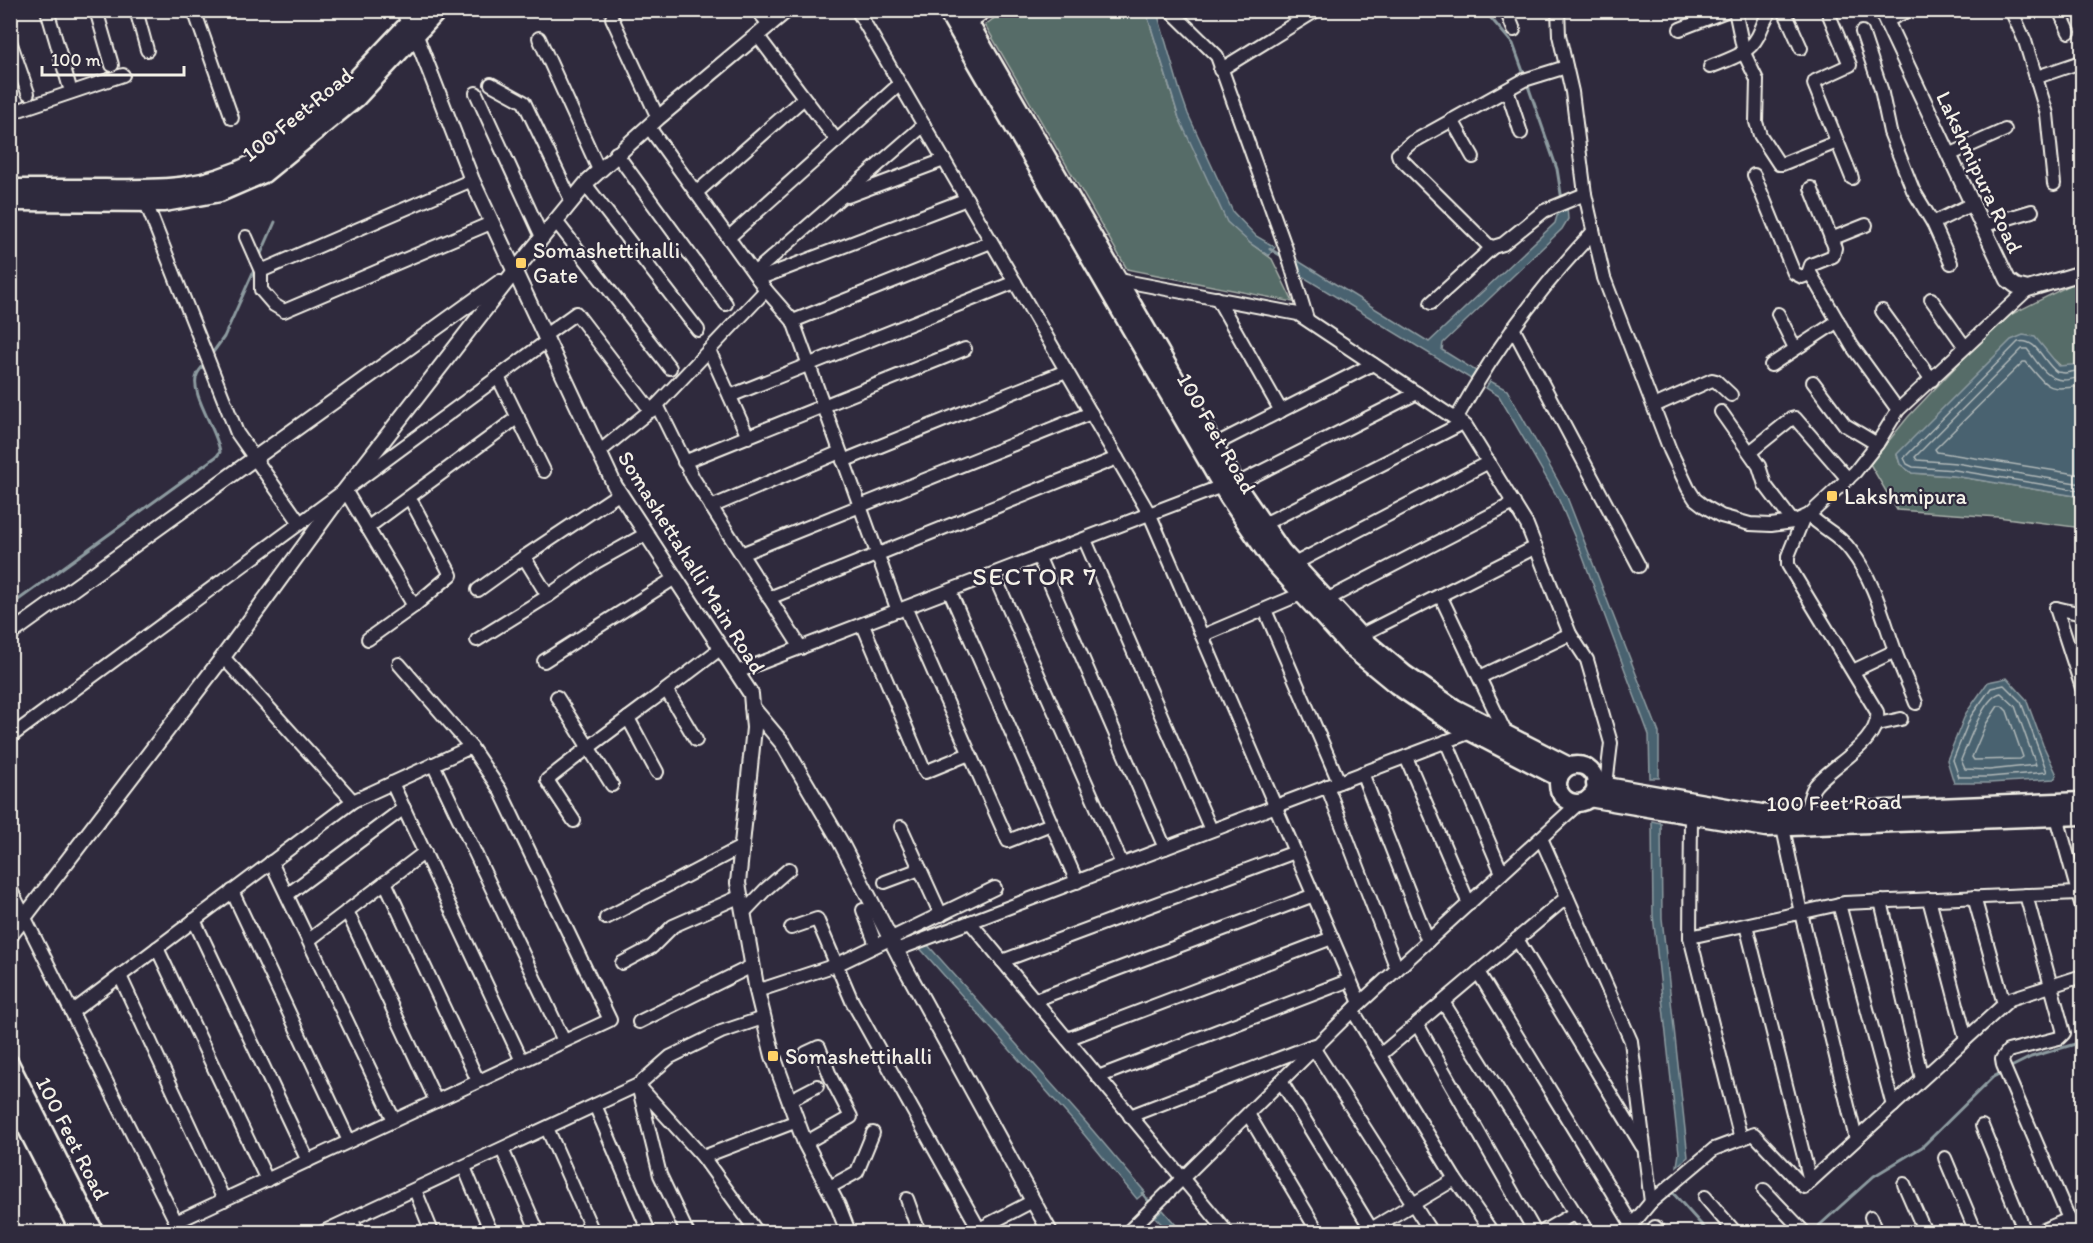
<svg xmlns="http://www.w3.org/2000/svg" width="2093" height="1243" viewBox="0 0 2093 1243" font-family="Itim,sans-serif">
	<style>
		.green { fill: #576c67; stroke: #a6aea8; stroke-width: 1.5 }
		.water { fill: #496270; stroke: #8d9ba0; stroke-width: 1.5 }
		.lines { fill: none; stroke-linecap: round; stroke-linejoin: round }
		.shore { stroke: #b0b8b8; stroke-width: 1.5 }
		.stream { stroke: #8d9ba0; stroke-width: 3 }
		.minor-casing { stroke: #f4f1e8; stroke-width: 16 }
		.tertiary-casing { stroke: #f4f1e8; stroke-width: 18 }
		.secondary-casing { stroke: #f4f1e8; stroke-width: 21 }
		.minor { stroke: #2f2a3d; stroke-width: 12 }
		.tertiary { stroke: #2f2a3d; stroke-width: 14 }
		.secondary { stroke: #2f2a3d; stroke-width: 16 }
		.poi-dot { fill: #ffd166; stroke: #2f2a3d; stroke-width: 2 }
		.labels { text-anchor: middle; stroke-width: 4.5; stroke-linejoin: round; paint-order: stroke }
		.street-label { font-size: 22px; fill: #f4f1e8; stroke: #2f2a3d }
		.poi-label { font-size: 22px; fill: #f4f1e8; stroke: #2f2a3d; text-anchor: start }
		.quarter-label { font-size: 26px; letter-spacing: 1.5px; fill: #f4f1e8; stroke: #2f2a3d }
	</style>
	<rect width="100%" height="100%" fill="#2f2a3d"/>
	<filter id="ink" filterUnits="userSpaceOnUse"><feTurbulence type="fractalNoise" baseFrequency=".0167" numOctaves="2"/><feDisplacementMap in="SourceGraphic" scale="12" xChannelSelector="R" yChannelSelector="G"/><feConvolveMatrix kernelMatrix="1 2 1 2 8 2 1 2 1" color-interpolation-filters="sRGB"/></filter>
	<g filter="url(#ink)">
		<!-- green -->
		<g class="green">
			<polygon points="1004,11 1146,11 1179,118 1250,243 1272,259 1293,302 1127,269 985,25"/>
			<polygon points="2074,283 2082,283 2082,364 2062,367 2054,360 2009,343 1897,455 1900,464 1912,473 1954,476 2082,497 2082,528 1998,517 1897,510 1870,464 1908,417 2000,320"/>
		</g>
		<!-- water -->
		<g class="water">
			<polygon points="1146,11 1157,12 1180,91 1188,114 1233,212 1256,236 1275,247 1269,256 1250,243 1227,222 1179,118"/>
			<polygon points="1567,207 1568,219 1562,229 1443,343 1442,350 1476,371 1471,379 1300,275 1295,259 1429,342 1555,223 1559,209"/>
			<polygon points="2023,335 2035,337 2059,366 2082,364 2082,497 1954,476 1912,473 1900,464 1897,454 2011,340"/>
			<polygon points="1490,381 1507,390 1567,497 1659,733 1659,778 1650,778 1649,735 1581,552 1558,498 1499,396 1486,388"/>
			<polygon points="2007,678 2026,699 2043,745 2057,775 2054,779 1989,783 1954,783 1947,760 1966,713 1988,682"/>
			<polygon points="1652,821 1661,823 1662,918 1688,1157 1677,1166 1679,1153 1653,915"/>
			<polygon points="926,943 1083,1119 1145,1192 1137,1199 1073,1121 918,946"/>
			<polygon points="1163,1210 1182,1232 1169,1232 1155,1217"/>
		</g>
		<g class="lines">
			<!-- shore -->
			<g class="shore">
				<path d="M 2082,370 L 2065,373 L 2057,372 C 2043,363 2037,337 2018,342 L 1904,458 L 1907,464 L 1913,467 L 1955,470 L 2082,491"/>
				<path d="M 2082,377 C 2076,378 2070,380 2063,380 C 2046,380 2036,360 2027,349 L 2022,349 L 1915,457 L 1917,460 L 1956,463 L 2082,484"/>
				<path d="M 2082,386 C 2046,390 2050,390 2026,362 L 2023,362 L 1935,449 L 1937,452 L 2082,475"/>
				<polygon points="2004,685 2021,702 2047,772 1989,777 1959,777 1953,760 1971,716 1991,688"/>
				<path d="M 2001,693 L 2015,706 L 2036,765 L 1989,770 L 1965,769 L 1961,760 C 1968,744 1983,697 2001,693 Z"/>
				<polygon points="1998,706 2002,706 2007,711 2023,757 2020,759 1974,760 1972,757 1986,724"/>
			</g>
			<!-- stream -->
			<g class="stream">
				<polyline points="1484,10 1513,44 1525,77"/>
				<polyline points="1527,83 1557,169 1562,200"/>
				<polyline points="1270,249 1285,258"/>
				<polyline points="260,256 275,222"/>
				<polyline points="211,355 224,337 255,268"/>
				<path d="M 10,606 L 217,456 L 220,452 C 218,431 189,393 197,375 C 198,371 203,367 205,363"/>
				<polyline points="2013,1066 2031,1057 2082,1042"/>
				<polyline points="1674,1190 1672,1192 1708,1232"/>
				<polyline points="1142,1193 1151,1204"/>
				<polyline points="1812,1232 1874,1176 1922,1147 1993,1077 1999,1074"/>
			</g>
			<defs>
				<g id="minor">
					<polyline points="47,10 69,85"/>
					<polyline points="96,10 112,65"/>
					<polyline points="136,10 147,50"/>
					<polyline points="194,10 232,118"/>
					<polyline points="757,10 770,25"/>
					<polyline points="857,10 1150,515 1360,1003"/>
					<polyline points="1170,10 1217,56 1286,249 1307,319"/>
					<polyline points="1506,10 1514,30"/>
					<polyline points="1558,10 1559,35 1572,92 1585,194 1604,278 1670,450 1688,488 1695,499 1704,506 1721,516 1750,524 1771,525 1793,522 1809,515 1855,472 1877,444 1898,410 2028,289"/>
					<polyline points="1735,10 1744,53 1757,80 1756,122 1760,135 1779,164 1782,164 1837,142"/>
					<polyline points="1784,10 1801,48"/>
					<polyline points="1827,10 1850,65 1815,81 1814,84 1852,178"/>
					<polyline points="2011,10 2025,41 2047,114 2054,184"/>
					<polyline points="2059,10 2069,32"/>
					<polyline points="612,18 658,118"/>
					<polyline points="1886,21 1909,10"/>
					<polyline points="964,27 987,10"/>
					<polyline points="1680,29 1729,10"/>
					<polyline points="1862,32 1881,89 1890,132 1913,190 1933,223 1972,204"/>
					<polyline points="757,35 837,141"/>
					<polyline points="539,38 599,170"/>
					<polyline points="10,41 28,93"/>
					<polyline points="1566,67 1524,80 1411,143 1398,154 1399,157 1488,245 1493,247 1503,244 1544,211 1585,194"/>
					<path d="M 1710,67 C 1729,59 1748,55 1758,36 C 1763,26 1764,19 1772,10"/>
					<polyline points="1220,70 1317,10"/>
					<polyline points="2037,77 2078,63"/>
					<polyline points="491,84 524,102 571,200"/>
					<polyline points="1507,90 1521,133"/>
					<polyline points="476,93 542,237"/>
					<polyline points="10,113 123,75"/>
					<polyline points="1452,120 1473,157"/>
					<polyline points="648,126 766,290 793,321 898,611"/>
					<polyline points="616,153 726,304"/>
					<polyline points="1949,155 2005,130"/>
					<polyline points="1754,175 1794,273 1802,277 1810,274"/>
					<polyline points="585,184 698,330"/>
					<polyline points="1811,188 1835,248 1833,256 1811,265 1809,271 1852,346 1898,410"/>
					<polyline points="696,193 804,98"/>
					<polyline points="848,196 944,160"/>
					<polyline points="146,203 237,433 300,523"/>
					<polyline points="555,220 670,368"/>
					<polyline points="1933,223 1951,263"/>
					<polyline points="1982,226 2032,211"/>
					<polyline points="246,237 261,271 472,180"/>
					<polyline points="728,238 900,84"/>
					<polyline points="1831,239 1866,225"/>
					<polyline points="261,271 261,290 274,305 284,311 491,223"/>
					<polyline points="754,273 924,125"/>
					<polyline points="758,279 967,199"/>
					<polyline points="1114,279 1298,314 1466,426 1527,525 1570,634 1587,660 1611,743 1606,785"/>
					<polyline points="1217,298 1281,411"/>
					<polyline points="1931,299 1965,347"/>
					<polyline points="1431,303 1493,247"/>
					<polyline points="1882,311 1932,380"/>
					<polyline points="1778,314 1795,348"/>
					<polyline points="793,321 991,242"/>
					<polyline points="1513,328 1639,566"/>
					<polyline points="544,336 576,313 651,411"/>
					<polyline points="709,350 748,437"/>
					<polyline points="1771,365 1838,321"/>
					<polyline points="498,377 544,471"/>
					<polyline points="1813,382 1845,425 1877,444"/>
					<polyline points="730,396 1015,282"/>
					<polyline points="657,405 693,478 801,648"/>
					<polyline points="1654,406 1712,380 1716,381 1731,395"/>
					<polyline points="1721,412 1759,466 1765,485 1793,522"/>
					<path d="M 1456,419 C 1494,350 1539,289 1593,232"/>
					<polyline points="1214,445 1373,364"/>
					<polyline points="599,452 657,405 766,290"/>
					<polyline points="1750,452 1791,419 1795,418 1848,479"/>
					<polyline points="843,461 1066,371"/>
					<polyline points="684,462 965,349"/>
					<polyline points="1237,484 1417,393"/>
					<polyline points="345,490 414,606 451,575 413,504"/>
					<polyline points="620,493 524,557 548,596 596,562 646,534"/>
					<polyline points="711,507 840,452"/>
					<path d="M 1809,515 C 1823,529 1840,535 1851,551 C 1873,579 1882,614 1894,648 C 1900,667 1909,685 1916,703"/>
					<path d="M 1803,519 L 1788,556 L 1788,565 L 1877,712 C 1881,742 1831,765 1815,786 C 1810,792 1808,805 1806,813"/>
					<polyline points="1264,524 1463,423"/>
					<polyline points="367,528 518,417"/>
					<polyline points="1085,540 1211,830"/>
					<polyline points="741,554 1091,413"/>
					<polyline points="1039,558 1165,848"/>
					<polyline points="1294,564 1489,462"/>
					<polyline points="994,575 1122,864"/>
					<polyline points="478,590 524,557"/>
					<polyline points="950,592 1077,882"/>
					<polyline points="1440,595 1506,734"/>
					<polyline points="769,598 1117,458"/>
					<polyline points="1326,600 1514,503"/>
					<polyline points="2056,608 2082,688"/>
					<polyline points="2056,608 2082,614"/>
					<polyline points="906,609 1008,841 1051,824"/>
					<polyline points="1265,610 1339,782"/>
					<polyline points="863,625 925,772 969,754"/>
					<polyline points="1202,636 1301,594"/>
					<polyline points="1359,636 1536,547"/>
					<polyline points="368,639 414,606"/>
					<polyline points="477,640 548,596"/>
					<polyline points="223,657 353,801"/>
					<polyline points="544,661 675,578"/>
					<polyline points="1853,671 1895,651"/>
					<polyline points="737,672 1222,486"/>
					<polyline points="1480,677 1570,634"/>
					<polyline points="667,691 696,740"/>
					<polyline points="557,697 612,785"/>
					<polyline points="628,718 657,772"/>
					<polyline points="1878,724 1901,719"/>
					<polyline points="10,737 547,341"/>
					<polyline points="1446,741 1502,873"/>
					<polyline points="1406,757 1469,904"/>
					<polyline points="433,764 564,1041"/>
					<polyline points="1362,773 1428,941"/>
					<polyline points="392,783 522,1061"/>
					<polyline points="1327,786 1397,969"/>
					<polyline points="1691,816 1690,937 1741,1139"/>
					<polyline points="2057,817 2082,907"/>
					<path d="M 574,821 L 547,780 C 604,734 664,693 721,648"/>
					<polyline points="901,827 941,915"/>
					<polyline points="1783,828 1801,913 1856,1139"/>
					<polyline points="1541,838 1631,1041 1651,1202"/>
					<polyline points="271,862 394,1120"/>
					<polyline points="385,882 478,1081"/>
					<polyline points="885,882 920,869"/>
					<polyline points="10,888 181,1232"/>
					<polyline points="232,891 349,1141"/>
					<polyline points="287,895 404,808"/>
					<polyline points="2026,895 2064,1033 2059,1038 2008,1051 2002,1059 2003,1065 2069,1219 2039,1232"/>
					<polyline points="1974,897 2004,1004"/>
					<polyline points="1929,899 1966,1039"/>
					<polyline points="1881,901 1922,1079"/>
					<polyline points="1839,904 1893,1106"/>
					<polyline points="863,910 876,945"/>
					<polyline points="347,911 436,1101"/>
					<polyline points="745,911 766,889 789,869"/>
					<polyline points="606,918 743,846"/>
					<polyline points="194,920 308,1161"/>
					<polyline points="970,922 1227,1232"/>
					<polyline points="1746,925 1810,1181"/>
					<polyline points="791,928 817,919 852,1001 979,1229 1033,1201"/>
					<polyline points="1690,937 1844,903 2078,893"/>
					<polyline points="1517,939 1642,1146"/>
					<polyline points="309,940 425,852"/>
					<polyline points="157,948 267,1180"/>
					<polyline points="896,950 1471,732"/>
					<polyline points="1002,961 1295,852"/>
					<polyline points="622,963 652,947 673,926 741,896"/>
					<polyline points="1478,972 1632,1225"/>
					<polyline points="120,976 224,1200"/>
					<polyline points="757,991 836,965 995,888"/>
					<polyline points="1035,1000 1314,895"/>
					<polyline points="1443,1002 1575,1213 1589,1232"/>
					<polyline points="1353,1011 1455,1179 1492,1232"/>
					<polyline points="72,1012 353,801 471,747"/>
					<polyline points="639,1022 752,966"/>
					<polyline points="1417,1024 1535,1232"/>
					<polyline points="1067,1039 1332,938"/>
					<polyline points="1314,1049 1431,1232"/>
					<polyline points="1380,1055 1567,897"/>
					<polyline points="1098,1077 1350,980"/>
					<polyline points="1281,1081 1373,1232"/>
					<polyline points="790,1100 817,1086"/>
					<polyline points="595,1105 649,1232"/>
					<polyline points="1248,1114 1318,1232"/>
					<polyline points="1130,1116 1314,1045"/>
					<polyline points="1982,1126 2025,1232"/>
					<polyline points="547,1128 593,1232"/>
					<polyline points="805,1143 851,1117 831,1078 819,1047 806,1053"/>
					<polyline points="502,1149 538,1232"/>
					<polyline points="703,1157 797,1121"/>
					<polyline points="1945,1158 1976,1232"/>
					<polyline points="464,1167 491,1232"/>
					<polyline points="1904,1184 1925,1232"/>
					<polyline points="828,1188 857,1172 873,1133"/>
					<polyline points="415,1190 432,1232"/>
					<polyline points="1764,1190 1804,1232"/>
					<polyline points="1705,1197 1735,1232"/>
					<polyline points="907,1199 919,1232"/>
					<polyline points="1871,1217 1877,1232"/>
					<polyline points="2069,1219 2074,1232"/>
					<polyline points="352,1220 357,1232"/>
					<polyline points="176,1222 610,1020 500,790 471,747 399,664"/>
					<polyline points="1655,1227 1660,1232"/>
					<polyline points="323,1232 638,1085 670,1057 721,1032 763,1018"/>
					<polyline points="687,1232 660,1175 638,1085 703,1157 757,1232"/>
					<polyline points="1128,1232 1360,1003 1580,802"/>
					<polyline points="1366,1232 1455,1179"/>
					<polyline points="1542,1232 1575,1213"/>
					<polyline points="1626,1232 1651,1202 1714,1149 1754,1134 1804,1187 2010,999 2082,976"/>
				</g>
				<g id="tertiary">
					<polyline points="403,10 416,36 472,180 615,486 751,694 754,728 738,883 757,991 773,1056 805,1143 838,1206 848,1232"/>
					<polyline points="1881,10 2008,280 2016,286 2028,289 2082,273"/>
					<polyline points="10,634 500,282"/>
					<polyline points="752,707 783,744 840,841 906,969 1050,1232"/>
					<polyline points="10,936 223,657 345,490 514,272 589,180 658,118 787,10"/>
				</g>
				<g id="secondary">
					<polyline points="946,10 1228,497 1271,560 1351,648 1396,685 1447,720 1559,778"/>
					<polyline points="962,10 1240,490 1282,551 1361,637 1405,674 1455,708 1569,766"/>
					<path d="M 10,188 C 41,188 72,188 103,188 C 162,189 201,190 256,162 L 348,87 L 421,10"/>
					<polyline points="10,202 164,203 220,193 264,174 357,98 439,10"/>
					<circle cx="1577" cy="784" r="19"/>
					<polyline points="1595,784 1767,814 2082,801"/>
					<polyline points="1589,798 1766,828 2082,816"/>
					<polyline points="10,1063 95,1232"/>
					<polyline points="10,1096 79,1232"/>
				</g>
			</defs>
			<!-- minor casing -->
			<use href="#minor" class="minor-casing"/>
			<!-- tertiary casing -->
			<use href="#tertiary" class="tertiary-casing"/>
			<!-- secondary casing -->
			<use href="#secondary" class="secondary-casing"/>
			<!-- minor -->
			<use href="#minor" class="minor"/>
			<!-- tertiary -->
			<use href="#tertiary" class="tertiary"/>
			<!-- secondary -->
			<use href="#secondary" class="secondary"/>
		</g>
	</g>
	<!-- markers -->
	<g class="poi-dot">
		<rect x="515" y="257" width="12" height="12" rx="3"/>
		<rect x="1826" y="490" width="12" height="12" rx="3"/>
		<rect x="767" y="1050" width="12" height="12" rx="3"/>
	</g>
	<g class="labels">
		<!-- street labels -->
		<g class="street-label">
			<text transform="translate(297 114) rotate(-39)" y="8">100 Feet Road</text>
			<text transform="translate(1980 172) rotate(65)" y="8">Lakshmipura Road</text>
			<text transform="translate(1217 433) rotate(60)" y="8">100 Feet Road</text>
			<text transform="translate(692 562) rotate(58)" y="8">Somashettahalli Main Road</text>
			<text transform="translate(1834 802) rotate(-1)" y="8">100 Feet Road</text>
			<text transform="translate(73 1138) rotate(63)" y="8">100 Feet Road</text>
		</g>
		<!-- poi labels -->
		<g class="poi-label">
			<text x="533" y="258">Somashettihalli<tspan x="533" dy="25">Gate</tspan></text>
			<text x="1844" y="504">Lakshmipura</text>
			<text x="785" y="1064">Somashettihalli</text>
		</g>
		<!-- quarter labels -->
		<g class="quarter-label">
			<text x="1035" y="585">SECTOR 7</text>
		</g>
	</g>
	<!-- margin -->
	<rect width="2093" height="1243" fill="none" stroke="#2f2a3d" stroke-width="36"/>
	<rect x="18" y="18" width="2057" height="1207" fill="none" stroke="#f4f1e8" stroke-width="2" filter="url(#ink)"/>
	<!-- scale -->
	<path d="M42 66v9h142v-9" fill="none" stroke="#f4f1e8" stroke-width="3"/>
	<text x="51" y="66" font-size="18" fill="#f4f1e8" stroke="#2f2a3d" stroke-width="4.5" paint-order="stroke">100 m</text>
</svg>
